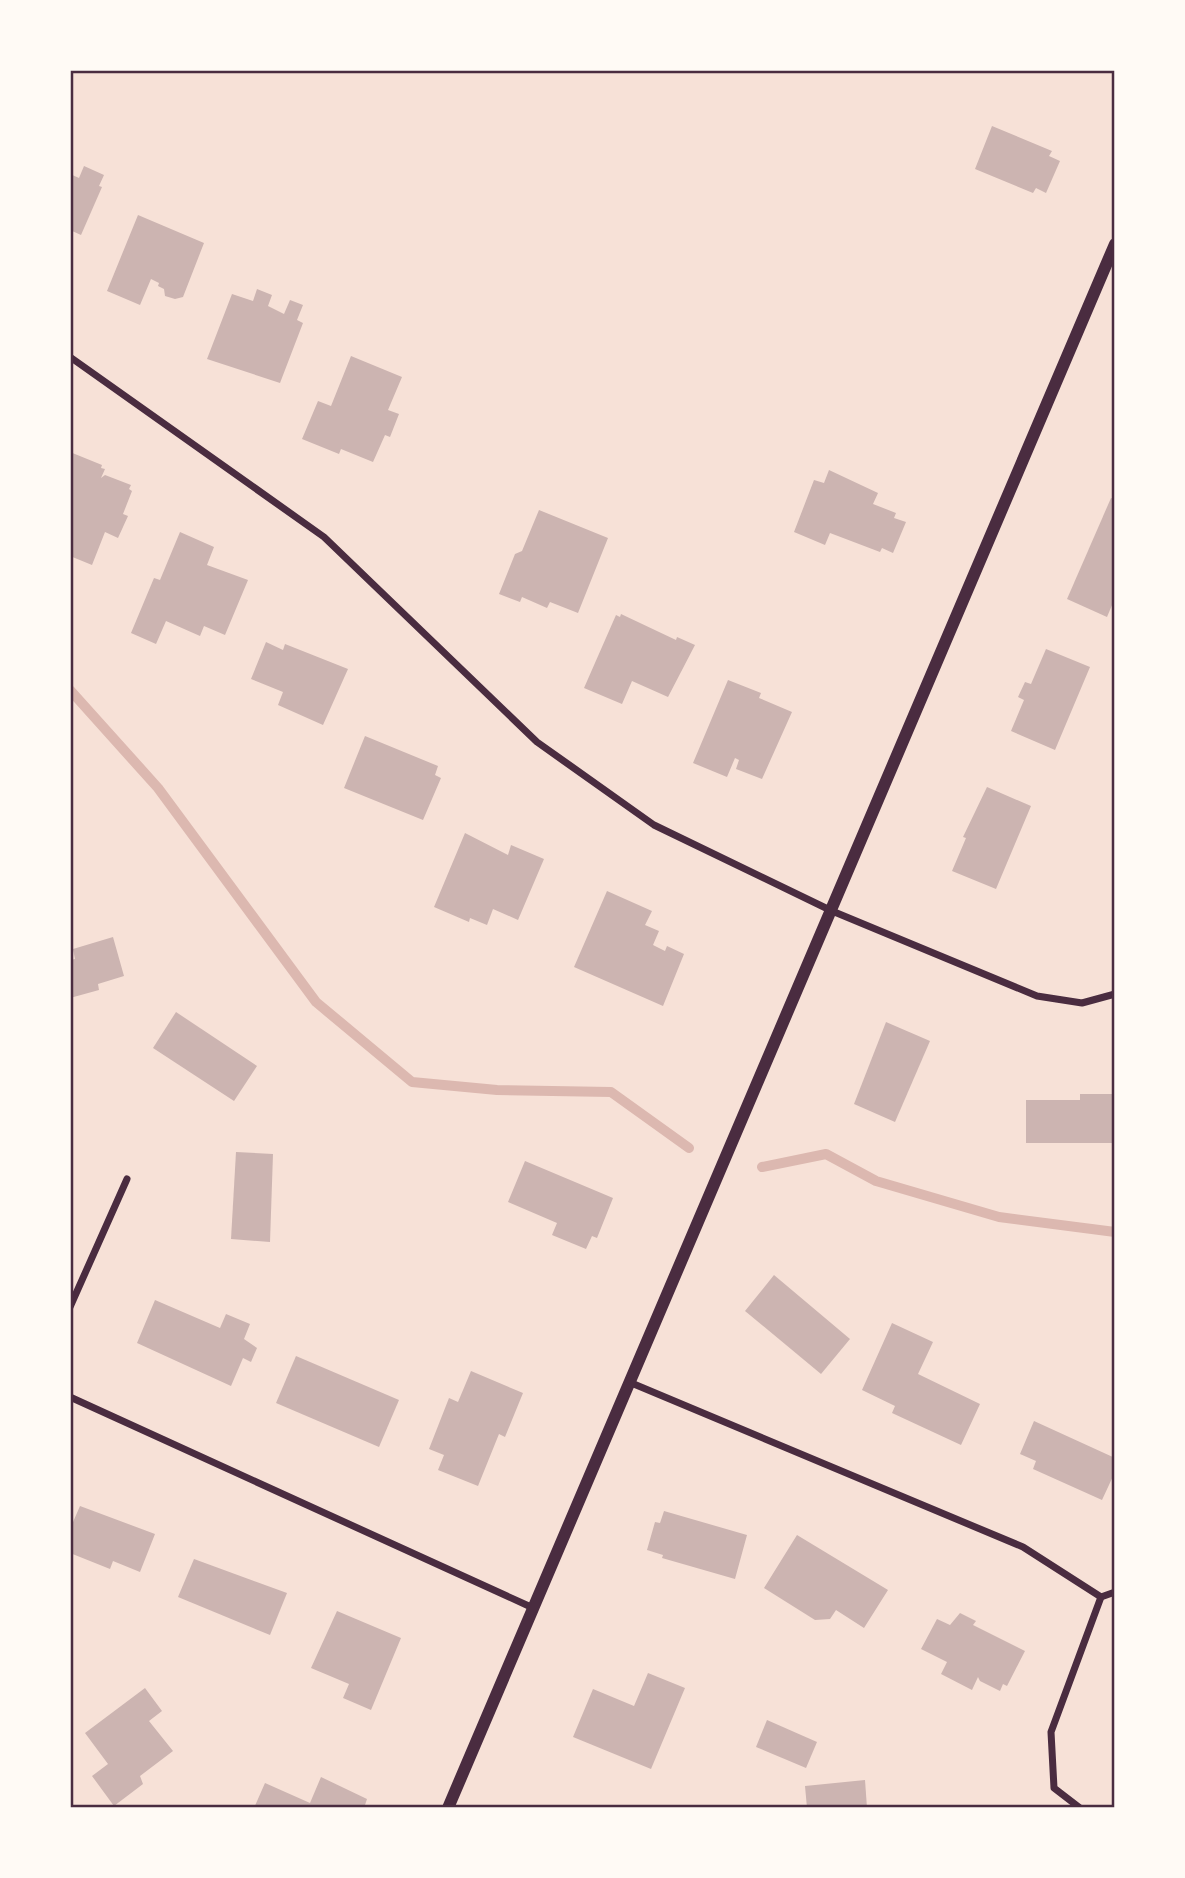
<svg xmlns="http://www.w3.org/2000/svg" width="1185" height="1878" viewBox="0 0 1185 1878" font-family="'Archivo Narrow',sans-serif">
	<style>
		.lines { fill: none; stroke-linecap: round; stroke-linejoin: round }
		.stream { stroke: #dcb8b0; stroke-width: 10 }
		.building { fill: #ccb4b1 }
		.minor { stroke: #4a2c40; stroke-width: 7 }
		.tertiary { stroke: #4a2c40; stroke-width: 12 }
		.neatline { fill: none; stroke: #4a2c40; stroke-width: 2.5 }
	</style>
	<rect width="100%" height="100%" fill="#f7e1d7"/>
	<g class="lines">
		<!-- stream -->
		<g class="stream">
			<polyline points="70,690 158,788 316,1002 412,1082 497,1090 611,1092 689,1148"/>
			<polyline points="762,1167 826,1154 876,1181 999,1217 1115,1232"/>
		</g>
	</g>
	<!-- building -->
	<g class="building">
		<polygon points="992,126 1052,151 1049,156 1060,161 1046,193 1036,188 1033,193 975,169"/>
		<polygon points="84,166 104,175 99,186 102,187 81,235 70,230 70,174 79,178"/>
		<polygon points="138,215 204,243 183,297 175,299 165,296 164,289 158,286 159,283 151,279 140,305 107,291"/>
		<polygon points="257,289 272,295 268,306 284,314 290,300 303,305 297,320 303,323 280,383 207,359 232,294 253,301"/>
		<polygon points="351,356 402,377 388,410 399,414 390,437 385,435 373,462 341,449 339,454 302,439 318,401 331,406"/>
		<polygon points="70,452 102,465 101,468 105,469 101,478 105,475 131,485 129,489 132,491 123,514 128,516 118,538 105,532 92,565 70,556"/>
		<polygon points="829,470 878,493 873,504 896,513 894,518 906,522 893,553 882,548 880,552 830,533 825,545 794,532 814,480 824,483"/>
		<polygon points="1111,498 1115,499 1115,598 1107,617 1067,599"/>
		<polygon points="539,510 608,538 578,613 550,602 547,608 522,597 520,602 499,594 515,554 522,551"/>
		<polygon points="180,532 214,547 207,565 248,580 225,635 204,626 200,636 166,621 156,644 131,633 154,578 160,580"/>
		<polygon points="621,614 676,640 677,637 695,645 668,697 632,681 622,704 584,688 616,615 620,617"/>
		<polygon points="266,642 283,650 285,644 348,669 323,725 278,705 283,692 251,679"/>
		<polygon points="1046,649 1090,667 1055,750 1011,731 1024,700 1018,697 1025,682 1031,684"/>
		<polygon points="728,680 761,693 759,698 792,712 762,779 736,769 739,760 735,758 727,777 693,763"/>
		<polygon points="365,736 438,766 435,775 441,778 423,820 344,788"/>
		<polygon points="987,787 1031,806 996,889 952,871 966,838 963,837"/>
		<polygon points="465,833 508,855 511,845 544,859 518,920 493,909 487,925 470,918 469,922 434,907"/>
		<polygon points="607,891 652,911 645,925 659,931 653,945 665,951 667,946 684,954 663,1006 574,967"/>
		<polygon points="113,937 124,976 98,984 99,990 70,998 70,960 75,959 73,949"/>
		<polygon points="176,1012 257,1066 234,1101 153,1048"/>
		<polygon points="886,1022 930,1041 895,1122 854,1104"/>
		<polygon points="1080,1094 1115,1094 1115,1143 1026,1143 1026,1100 1080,1100"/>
		<polygon points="236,1152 273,1154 270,1242 231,1239"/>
		<polygon points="525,1161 613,1198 597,1238 592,1236 586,1249 552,1235 557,1223 508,1202"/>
		<polygon points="774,1275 850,1339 821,1374 745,1311"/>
		<polygon points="155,1300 220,1328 226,1314 250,1324 244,1339 257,1348 251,1362 243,1358 231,1386 137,1343"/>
		<polygon points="892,1323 933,1342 918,1374 980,1404 961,1445 892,1413 895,1406 862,1390"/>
		<polygon points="296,1356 399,1400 379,1447 276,1403"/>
		<polygon points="471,1371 523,1393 505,1437 499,1434 478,1486 438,1470 444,1455 429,1449 449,1398 458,1402"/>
		<polygon points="1034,1421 1115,1458 1115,1472 1102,1500 1033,1469 1036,1461 1020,1454"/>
		<polygon points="80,1506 155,1534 140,1572 113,1561 110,1569 70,1553 70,1529"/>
		<polygon points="664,1511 747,1535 735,1579 662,1558 663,1555 647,1550 655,1522 660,1523"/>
		<polygon points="797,1535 888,1590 864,1628 836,1610 830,1619 815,1620 764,1588"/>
		<polygon points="194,1559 287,1593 270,1635 178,1597"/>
		<polygon points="337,1611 401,1638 371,1710 343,1698 349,1684 311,1668"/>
		<polygon points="960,1613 976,1621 973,1625 1025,1651 1007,1686 1003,1684 1000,1691 980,1681 978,1677 972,1690 941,1674 947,1662 921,1649 937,1619 950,1625"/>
		<polygon points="648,1673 685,1688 651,1769 573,1737 593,1689 634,1706"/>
		<polygon points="145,1688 162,1711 149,1721 173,1751 140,1776 143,1784 114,1806 92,1776 108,1764 85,1733"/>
		<polygon points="767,1720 817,1742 806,1768 756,1747"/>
		<polygon points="321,1777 367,1799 364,1808 254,1808 265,1783 310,1803"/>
		<polygon points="865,1780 867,1808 807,1808 805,1786"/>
	</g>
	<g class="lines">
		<!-- minor -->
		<g class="minor">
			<polyline points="70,357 324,537 537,742 654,825 832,911 1037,996 1082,1003 1115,994"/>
			<polyline points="70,1307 127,1179"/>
			<polyline points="629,1382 1023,1547 1101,1597"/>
			<polyline points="70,1397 531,1607"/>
			<polyline points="1080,1808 1054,1788 1051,1732 1101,1597 1115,1592"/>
		</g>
		<!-- tertiary -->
		<polyline class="tertiary" points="448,1808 1115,244"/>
	</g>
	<!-- border -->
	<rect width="1185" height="1878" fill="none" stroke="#fffaf5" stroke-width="144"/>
	<rect x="72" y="72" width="1041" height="1734" class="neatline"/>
</svg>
